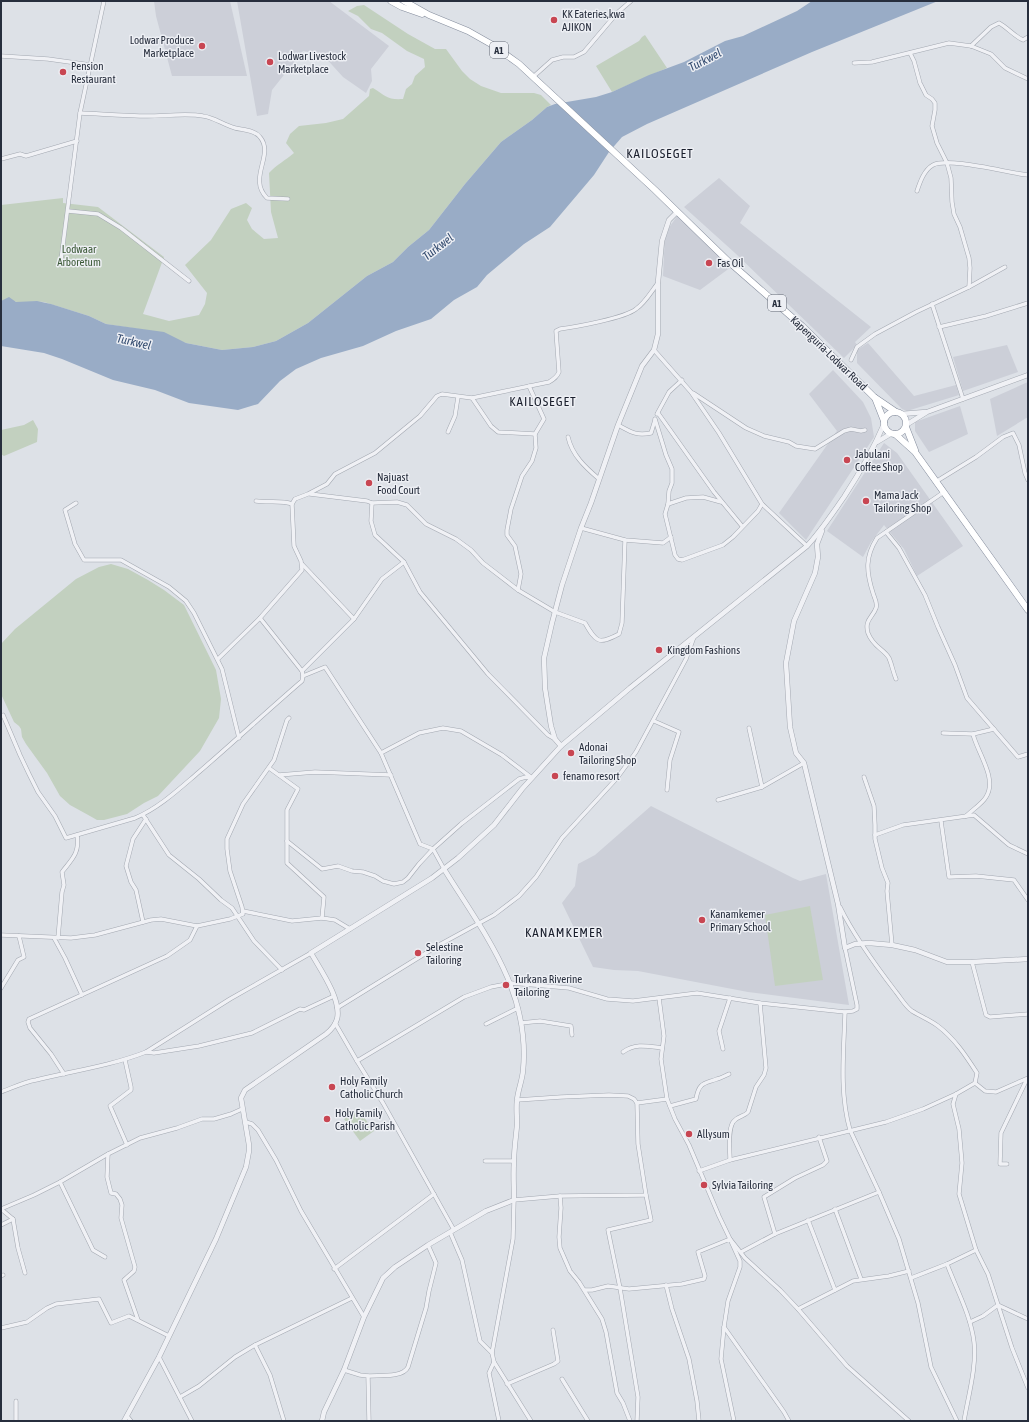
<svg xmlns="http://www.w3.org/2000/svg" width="1029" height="1422" viewBox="0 0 1029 1422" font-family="'Asap Condensed',sans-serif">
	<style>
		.built { fill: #cccfd8 }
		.green { fill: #c2d0bf }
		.water { fill: #99acc6 }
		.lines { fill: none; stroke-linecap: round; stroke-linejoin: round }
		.minor-casing { stroke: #a3a8b1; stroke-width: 4.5 }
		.tertiary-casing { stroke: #a3a8b1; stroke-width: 5.5 }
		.trunk-casing { stroke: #858d9d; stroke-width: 7 }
		.minor { stroke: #f0f1f5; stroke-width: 3.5 }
		.tertiary { stroke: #f0f1f5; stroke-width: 4.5 }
		.trunk { stroke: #fff; stroke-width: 6 }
		.poi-dot { fill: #c84652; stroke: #edeff4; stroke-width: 1.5 }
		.labels { text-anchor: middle; stroke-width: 3; stroke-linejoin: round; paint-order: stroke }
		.shield { fill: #edeff4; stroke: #626874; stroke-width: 1 }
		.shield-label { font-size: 10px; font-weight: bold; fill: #272e3d }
		.poi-label { font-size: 11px; fill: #272e3d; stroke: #edeff4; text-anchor: start }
		.park-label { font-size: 11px; fill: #3a5835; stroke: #edeff4 }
		.street-label { font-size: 11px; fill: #272e3d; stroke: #edeff4 }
		.water-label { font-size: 12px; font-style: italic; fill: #334b6f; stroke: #edeff4 }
		.quarter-label { font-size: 13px; letter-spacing: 1px; fill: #1a1f2d; stroke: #edeff4 }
	</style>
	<rect width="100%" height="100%" fill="#dde1e7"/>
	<!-- built -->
	<g class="built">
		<polygon points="154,1 230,1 247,76 172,76 156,16"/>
		<polygon points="237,1 329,1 389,46 371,69 372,81 366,93 343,77 323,55 303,51 272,90 268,114 257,116"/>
		<polygon points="719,178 750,206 740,223 871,327 855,342 857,345 844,358 735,253 684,207"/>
		<polygon points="678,215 731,267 700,290 663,276 665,233"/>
		<polygon points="868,343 914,396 956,385 959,395 907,411 902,409 857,363 857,350"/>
		<polygon points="1007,345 1018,372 963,391 953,357"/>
		<polygon points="833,370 863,402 871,418 874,437 806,540 779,513 837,431 809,394"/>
		<polygon points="1028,382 1028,417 997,436 990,399"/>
		<polygon points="960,406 968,434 929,452 915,431 915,422"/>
		<polygon points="884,443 897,453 963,546 917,576 904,549 884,525 871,542 863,557 827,531"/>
		<polygon points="651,806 793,878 800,881 826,874 849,1005 748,992 638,971 614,970 593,967 562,903 575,886 578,864 595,855"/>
	</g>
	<!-- green -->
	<g class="green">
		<path d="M 364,5 L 408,34 L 435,49 L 446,49 L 462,71 L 470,79 L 481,86 L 501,93 L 534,93 L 541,95 L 551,105 L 547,107 L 532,120 L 501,142 L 465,184 L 429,230 L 408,247 L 393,262 L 367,276 L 308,323 L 276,341 L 253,347 L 222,350 L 186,343 L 145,330 L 106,324 L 89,316 L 44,302 C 34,301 25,303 17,302 C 11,301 7,299 1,301 L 1,205 L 63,198 L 63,203 L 98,207 L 164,257 L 143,314 L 169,321 L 199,315 L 205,304 L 207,293 L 185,265 L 211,240 L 231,209 L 246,203 L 252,208 L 247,220 L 252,229 L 264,239 L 278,238 L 271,212 L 269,173 C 276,165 286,160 294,153 L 286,143 L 290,134 L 299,126 L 326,123 L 343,119 L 369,96 L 370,89 L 373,88 C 386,96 387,100 403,99 L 406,89 L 412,84 L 415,76 L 425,67 L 424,59 L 407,51 L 382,33 L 371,29 L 358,16 L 348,11 L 357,6 Z"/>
		<polygon points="645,35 667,68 612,92 596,66 639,41 642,37"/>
		<polygon points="33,420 38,429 37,442 4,456 1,454 1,430 24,425"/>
		<polygon points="111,564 128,569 148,580 164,590 184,605 216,670 221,699 219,718 200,751 158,796 144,803 127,814 104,820 97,820 90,816 70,805 60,796 47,773 26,744 22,737 21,729 19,726 14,722 1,694 1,644 15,629 76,579 99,567"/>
		<polygon points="810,906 823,980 775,986 765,915"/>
		<polygon points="358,1109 374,1131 360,1141 344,1119"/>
	</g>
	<!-- water -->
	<polygon class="water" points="812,1 938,1 812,52 647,124 622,137 609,152 594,175 550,227 524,244 487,275 477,287 454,300 431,319 396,331 363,346 321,358 296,369 280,381 258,404 238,410 189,403 155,390 113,380 62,359 44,353 1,346 1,301 9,297 16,302 37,301 51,304 89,316 106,324 164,332 186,343 222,350 253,347 276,341 308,323 367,276 393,262 408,247 429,230 465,184 501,142 532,120 547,107 555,104 596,97 612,92 649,75 684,62 725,41 743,36 797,11"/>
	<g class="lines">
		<defs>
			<g id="minor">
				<path d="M 971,46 L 991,27 L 999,23 C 1008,28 1014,36 1023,40 L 1028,37"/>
				<polyline points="910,53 914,61 920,83 926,95 932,99 935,103 935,110 932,126 937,143 947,163 951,178 952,202 954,214 960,227 969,258 970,268 969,287"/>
				<polyline points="1,56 48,59 91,65"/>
				<polyline points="854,63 872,62 949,43 971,46 991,54 1005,68 1028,79"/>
				<polyline points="533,77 552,60 563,57 574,57 584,52 617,13 631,1"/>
				<path d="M 80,113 C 103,114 125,116 148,116 C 164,116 188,113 203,116 C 213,117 224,125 235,128 C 242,130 255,130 260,137 C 275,155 247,178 267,198 L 288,199"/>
				<polyline points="1,159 20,154 26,156 77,141"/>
				<path d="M 917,191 C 920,182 924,170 933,165 C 949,157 1008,173 1028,175"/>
				<polyline points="68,211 98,214 121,228 189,281"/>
				<polyline points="61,260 80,113 104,1"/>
				<polyline points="932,304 963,399"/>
				<polyline points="939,327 986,316 1028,303"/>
				<polyline points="654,350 691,392 719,433 762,504 807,546"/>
				<polyline points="851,360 857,347 875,334 916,312 969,287 1005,267"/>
				<polyline points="693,393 746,428 764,436 789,442 796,446 815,449 844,431 851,429 861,431 865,430"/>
				<polyline points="472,398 491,426 498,432 535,434 544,419 529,386"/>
				<polyline points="658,413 714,492 742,526"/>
				<polyline points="657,414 669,392 682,380"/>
				<polyline points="655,419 666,455 672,469 672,483 669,491 668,504 665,514 675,555 678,559 682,560 723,545 733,537 758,511 762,504"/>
				<path d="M 618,425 C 631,432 636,436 651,433 L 655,420"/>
				<polyline points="448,432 455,416 458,397"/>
				<path d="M 568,437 C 572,455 585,467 599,479"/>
				<polyline points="937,481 976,457 1003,437 1013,433 1019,445 1025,473 1028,480"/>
				<path d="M 310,494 L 367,501 L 372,503 L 397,502 L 407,505 L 426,524 L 456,539 L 471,550 L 483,563 L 518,590 L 555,612 L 585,623 C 596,642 598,645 619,634 L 622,623 L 625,540"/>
				<path d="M 256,501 C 268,503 282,500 292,504"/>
				<polyline points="76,503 65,510 75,544 84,560 121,560 169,587 186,601 194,613 222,669 239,738"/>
				<polyline points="372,503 371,521 375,535 404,562 420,592 488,674 548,735 555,739"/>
				<polyline points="668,504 686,498 703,497 721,502"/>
				<polyline points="581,528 625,540 663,543 671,537"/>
				<polyline points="886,532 899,548 925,595 938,627 955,665 967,698 1018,757 1028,754"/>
				<polyline points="302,564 354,619"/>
				<polyline points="518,590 521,574 515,546 507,535 507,530 511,509 522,476 532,461 536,448 535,434"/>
				<path d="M 218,659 L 260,618 L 302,570 L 301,561 L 294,546 L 292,504 L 295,499 L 308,494 L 327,484 L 335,474 L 375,453 L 420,416 L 437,396 L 442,394 L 472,398 L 549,382 C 554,379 557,377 559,372 L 556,331 L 560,329 C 575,327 625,318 636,309 C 645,303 651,292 658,283"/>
				<polyline points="302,671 354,619 382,579 404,562"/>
				<path d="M 896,679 C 893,672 892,665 889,658 C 884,649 873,647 868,633 C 864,620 873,617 876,608 C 878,603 874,597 873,593 C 866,571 865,557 877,538 L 944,492"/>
				<path d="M 3,715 L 20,755 L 29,774 L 38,792 L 55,816 L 66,838 L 135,818 C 159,808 179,789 199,772 C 234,742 267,711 302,681 L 303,676 L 302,671 L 260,618"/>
				<polyline points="654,721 679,732 670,760 667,790"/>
				<polyline points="749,728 762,787"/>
				<polyline points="943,733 973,734 994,729"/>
				<polyline points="381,753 419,733 443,728 461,731 502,755 532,778 526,777 519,779 461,824 433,849 444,869"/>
				<polyline points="269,768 298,789 287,810 287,863 324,897 322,918 335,920 350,929"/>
				<polyline points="279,775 315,772 391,775"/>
				<polyline points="864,777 874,806 875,825 875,839 882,868 888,883 887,891 892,945"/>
				<polyline points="718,800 762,787 804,763"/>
				<polyline points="143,815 169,855 199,879 221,900 232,908 254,941 282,970"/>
				<path d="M 966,816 C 971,811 983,803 986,797 C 998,779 977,752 973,734"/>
				<polyline points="941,821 949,877 976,876 1014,880 1028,900"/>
				<polyline points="875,835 903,825 974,815 1009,845 1028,854"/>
				<polyline points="287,841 322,869 338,866 352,871 363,872 375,876 383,881 394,884 403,882 408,878 419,864 433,849 420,844 381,753 325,667 303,676"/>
				<path d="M 840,907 C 854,936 876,966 896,992 C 901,998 905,1006 912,1011 C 920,1016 930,1020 938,1026 C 955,1039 966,1056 977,1073 L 975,1083"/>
				<polyline points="243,911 292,921 322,918"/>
				<polyline points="143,922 136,890 131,882 126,866 133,839 146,819"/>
				<polyline points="1,935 71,938 95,935 151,920 161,919 197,926 230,919 243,914 242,907 230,871 227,849 227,839 243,804 274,760 287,720 289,718"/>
				<polyline points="54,938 65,958 82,995"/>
				<path d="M 58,938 L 62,892 L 64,885 L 62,872 C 72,859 80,853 77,835"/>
				<polyline points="972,962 986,1015 990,1017 1028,1014"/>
				<polyline points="1,988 18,960 24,957 19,936"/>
				<polyline points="659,998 664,1036 661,1059 667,1099"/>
				<polyline points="337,1008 439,945 494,915 519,896 536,877 562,838 617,778 636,752 686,659 694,637"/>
				<path d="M 845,1012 C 844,1050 839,1092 850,1130 L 879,1192 L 899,1239 L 918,1303 L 931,1367 L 957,1421"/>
				<polyline points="335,1023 357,1061 464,997 491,987 511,983 569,988 607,999 633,1001 697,993 760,1003 845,1012 853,1011 857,1009 857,1005 845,948"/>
				<polyline points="521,1023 540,1021 571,1026 572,1035"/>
				<polyline points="486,1024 518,1008"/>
				<polyline points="723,1049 719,1031 730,998"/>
				<polyline points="146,1052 154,1053 199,1046 252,1033 300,1009 304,1010 334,996"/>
				<path d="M 623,1052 C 635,1043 647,1046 662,1048"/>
				<polyline points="125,1060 131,1087 131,1090 110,1106 127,1145"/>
				<polyline points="357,1061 383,1103 454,1230"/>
				<polyline points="64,1074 51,1054 30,1028 28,1022 29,1019 167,956 190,940 197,926"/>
				<path d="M 1,1092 C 12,1088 24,1082 36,1080 C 73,1071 110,1066 146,1052 L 230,999 L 311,953"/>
				<path d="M 956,1094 L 953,1104 L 959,1129 L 962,1163 L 959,1194 L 976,1250 L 947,1264 C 956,1288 971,1316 974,1342 C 977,1366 968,1397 964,1421"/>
				<polyline points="517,1100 561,1097 609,1095 628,1096 634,1099 637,1103 667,1099 675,1119 689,1145 719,1216 730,1239 745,1258 780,1290 798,1309 847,1366 909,1421"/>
				<path d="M 670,1106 L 696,1099 C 699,1082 704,1084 717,1079 C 721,1078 725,1076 729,1074"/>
				<polyline points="246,1122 252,1124 258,1130 276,1160 301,1211 364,1317"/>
				<polyline points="108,1154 107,1177 111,1193 116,1194 120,1199 122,1205 121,1218 135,1267 134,1271 124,1280 138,1320"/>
				<path d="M 730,1160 C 730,1150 727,1126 735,1120 C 739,1116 745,1116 748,1112 L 756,1087 L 764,1075 L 766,1068 L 760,1003"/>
				<polyline points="485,1161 514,1161"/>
				<polyline points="1007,1164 1000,1164 1001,1133 1027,1079 1028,1079"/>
				<polyline points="699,1171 730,1160 886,1122 923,1109 956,1094 975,1083 985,1091 996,1092 1028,1078"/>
				<polyline points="60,1182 93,1250 105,1257"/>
				<polyline points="560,1196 561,1208 559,1237 560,1248 570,1271 579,1282 602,1319 606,1332 617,1393 623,1403 630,1421"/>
				<polyline points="1,1209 34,1195 60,1182 108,1154 140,1138 177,1128 202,1119 214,1119 231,1114 242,1109"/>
				<polyline points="1,1209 13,1219 18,1248 25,1273"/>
				<polyline points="835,1209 861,1279"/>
				<polyline points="808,1220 835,1290"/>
				<polyline points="1,1225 13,1219"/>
				<polyline points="450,1232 462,1260 480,1341 492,1353"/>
				<polyline points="775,1234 764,1197 795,1178 823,1165 827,1161 819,1137"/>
				<polyline points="976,1250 988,1274 1012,1348 1028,1388"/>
				<polyline points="741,1252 775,1234 879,1192"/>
				<polyline points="334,1269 434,1194"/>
				<polyline points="1,1276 3,1275"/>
				<polyline points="911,1278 947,1264"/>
				<polyline points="666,1285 672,1309 689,1359 697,1401 699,1421"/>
				<polyline points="585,1290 592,1290 608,1286 629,1289 682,1284 704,1279 705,1276 698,1252 730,1239 740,1261 740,1267 728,1301 724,1327 721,1359 734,1421"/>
				<polyline points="798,1309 853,1281 889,1276 909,1271"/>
				<polyline points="970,1322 983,1316 998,1305 1028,1319"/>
				<polyline points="724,1327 784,1412 789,1421"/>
				<polyline points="1,1328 27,1322 47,1308 56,1304 99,1299 111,1323 129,1316 169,1336"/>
				<polyline points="255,1345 270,1375 284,1421"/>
				<polyline points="159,1357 192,1421"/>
				<polyline points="494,1362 489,1373 499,1421"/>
				<polyline points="344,1370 360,1375 368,1376 369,1421"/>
				<path d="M 368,1376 C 379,1375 403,1378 408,1367 L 426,1308 L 429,1291 L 436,1263 L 428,1245"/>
				<polyline points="562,1379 588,1421"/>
				<polyline points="507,1384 554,1364 558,1361 553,1330"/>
				<polyline points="180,1397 199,1386 235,1357 255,1345 352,1298"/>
				<polyline points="16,1401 16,1421"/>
				<polyline points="127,1416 131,1421"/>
				<polyline points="531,1421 494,1362 492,1353 513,1239 514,1200 560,1196 646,1195 638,1144 637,1103"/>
				<polyline points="637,1421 638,1397 620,1288 608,1230 651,1220 646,1195"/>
			</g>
			<g id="tertiary">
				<polyline points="901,414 926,412"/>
				<polyline points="906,425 927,412 1028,375"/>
				<polyline points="877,442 892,433"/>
				<polyline points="822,531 817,544 818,557 815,573 794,621 786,663 790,727 796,753 804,763 838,904 845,948 855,944 869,943 892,945 915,950 947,962 972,962 1028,959"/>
				<polyline points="561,746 555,739 551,726 545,688 544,658 552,623 562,585 581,528 591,503 618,425 642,366 654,350 658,334 658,282 662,241 669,220 677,212"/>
				<path d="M 124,1421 L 159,1357 L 216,1239 L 246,1167 L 249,1151 L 249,1145 L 241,1098 L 245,1090 L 326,1034 C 331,1030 335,1026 337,1019 C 342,1000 320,969 311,953 L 432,878 L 458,858 L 494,825 L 522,789 L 561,746 L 630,688 L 807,546 C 821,531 832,514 844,497 C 859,474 873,450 884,424"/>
				<path d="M 322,1421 L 324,1412 L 344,1370 L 364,1317 L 383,1278 L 395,1267 L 428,1245 L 486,1211 L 514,1200 C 514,1187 513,1174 514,1161 C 514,1149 516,1137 517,1125 C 517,1116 516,1108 517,1100 C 518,1090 522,1081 523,1071 C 531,991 483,932 444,869"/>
			</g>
			<g id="trunk">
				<polyline points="391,1 402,7 422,14"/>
				<polyline points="404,1 429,15 468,31 491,44 519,64 655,190 728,261 802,326 874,397 896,412"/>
				<polyline points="875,398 884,421"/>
				<circle cx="895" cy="423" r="11"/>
				<polyline points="906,427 915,450"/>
				<polyline points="895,434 915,452 1028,610"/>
			</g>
		</defs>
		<!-- minor casing -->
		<use href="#minor" class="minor-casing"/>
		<!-- tertiary casing -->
		<use href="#tertiary" class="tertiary-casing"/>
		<!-- trunk casing -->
		<use href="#trunk" class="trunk-casing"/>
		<!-- minor -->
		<use href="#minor" class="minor"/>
		<!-- tertiary -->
		<use href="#tertiary" class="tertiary"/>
		<!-- trunk -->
		<use href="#trunk" class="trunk"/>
	</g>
	<!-- markers -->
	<g class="poi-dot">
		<circle cx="554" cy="20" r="4"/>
		<circle cx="202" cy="46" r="4"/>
		<circle cx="270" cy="62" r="4"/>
		<circle cx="63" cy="72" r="4"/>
		<circle cx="709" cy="263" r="4"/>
		<circle cx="847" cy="460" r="4"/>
		<circle cx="369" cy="483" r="4"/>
		<circle cx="866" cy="501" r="4"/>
		<circle cx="659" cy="650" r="4"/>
		<circle cx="571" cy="753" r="4"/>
		<circle cx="555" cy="776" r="4"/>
		<circle cx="702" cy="920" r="4"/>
		<circle cx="418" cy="953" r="4"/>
		<circle cx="506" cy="985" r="4"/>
		<circle cx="332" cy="1087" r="4"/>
		<circle cx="327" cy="1119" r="4"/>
		<circle cx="689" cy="1134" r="4"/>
		<circle cx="704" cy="1185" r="4"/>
	</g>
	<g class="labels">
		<!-- shield labels -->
		<g class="shield">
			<rect x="490" y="42" width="18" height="16" rx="3"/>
			<rect x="768" y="295" width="18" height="16" rx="3"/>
		</g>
		<g class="shield-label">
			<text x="499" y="54">A1</text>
			<text x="777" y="307">A1</text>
		</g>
		<!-- poi labels -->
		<g class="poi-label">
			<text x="562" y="18">KK Eateries,kwa<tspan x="562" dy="13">AJIKON</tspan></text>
			<text x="194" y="44" text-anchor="end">Lodwar Produce<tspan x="194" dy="13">Marketplace</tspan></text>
			<text x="278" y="60">Lodwar Livestock<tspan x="278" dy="13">Marketplace</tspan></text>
			<text x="71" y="70">Pension<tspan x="71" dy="13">Restaurant</tspan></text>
			<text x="717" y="267">Fas Oil</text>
			<text x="855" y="458">Jabulani<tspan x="855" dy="13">Coffee Shop</tspan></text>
			<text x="377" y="481">Najuast<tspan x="377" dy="13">Food Court</tspan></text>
			<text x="874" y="499">Mama Jack<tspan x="874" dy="13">Tailoring Shop</tspan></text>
			<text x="667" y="654">Kingdom Fashions</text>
			<text x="579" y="751">Adonai<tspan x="579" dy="13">Tailoring Shop</tspan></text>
			<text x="563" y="780">fenamo resort</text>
			<text x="710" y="918">Kanamkemer<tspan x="710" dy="13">Primary School</tspan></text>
			<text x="426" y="951">Selestine<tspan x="426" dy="13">Tailoring</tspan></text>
			<text x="514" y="983">Turkana Riverine<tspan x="514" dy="13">Tailoring</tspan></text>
			<text x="340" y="1085">Holy Family<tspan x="340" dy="13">Catholic Church</tspan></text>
			<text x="335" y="1117">Holy Family<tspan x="335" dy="13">Catholic Parish</tspan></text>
			<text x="697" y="1138">Allysum</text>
			<text x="712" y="1189">Sylvia Tailoring</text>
		</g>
		<!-- park labels -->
		<g class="park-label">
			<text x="79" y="253">Lodwaar<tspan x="79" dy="13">Arboretum</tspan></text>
		</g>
		<!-- street labels -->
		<g class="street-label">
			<text transform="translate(829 353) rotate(44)" y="4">Kapenguria-Lodwar Road</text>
		</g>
		<!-- water labels -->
		<g class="water-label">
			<text transform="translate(705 60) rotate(-27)" y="4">Turkwel</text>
			<text transform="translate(438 247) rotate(-38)" y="4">Turkwel</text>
			<text transform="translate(134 342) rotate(13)" y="4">Turkwel</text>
		</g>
		<!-- quarter labels -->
		<g class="quarter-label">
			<text x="660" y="158">KAILOSEGET</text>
			<text x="543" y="406">KAILOSEGET</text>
			<text x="564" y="937">KANAMKEMER</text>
		</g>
	</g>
	<!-- border -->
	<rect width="1029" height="1422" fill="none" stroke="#272e3d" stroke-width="4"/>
</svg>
